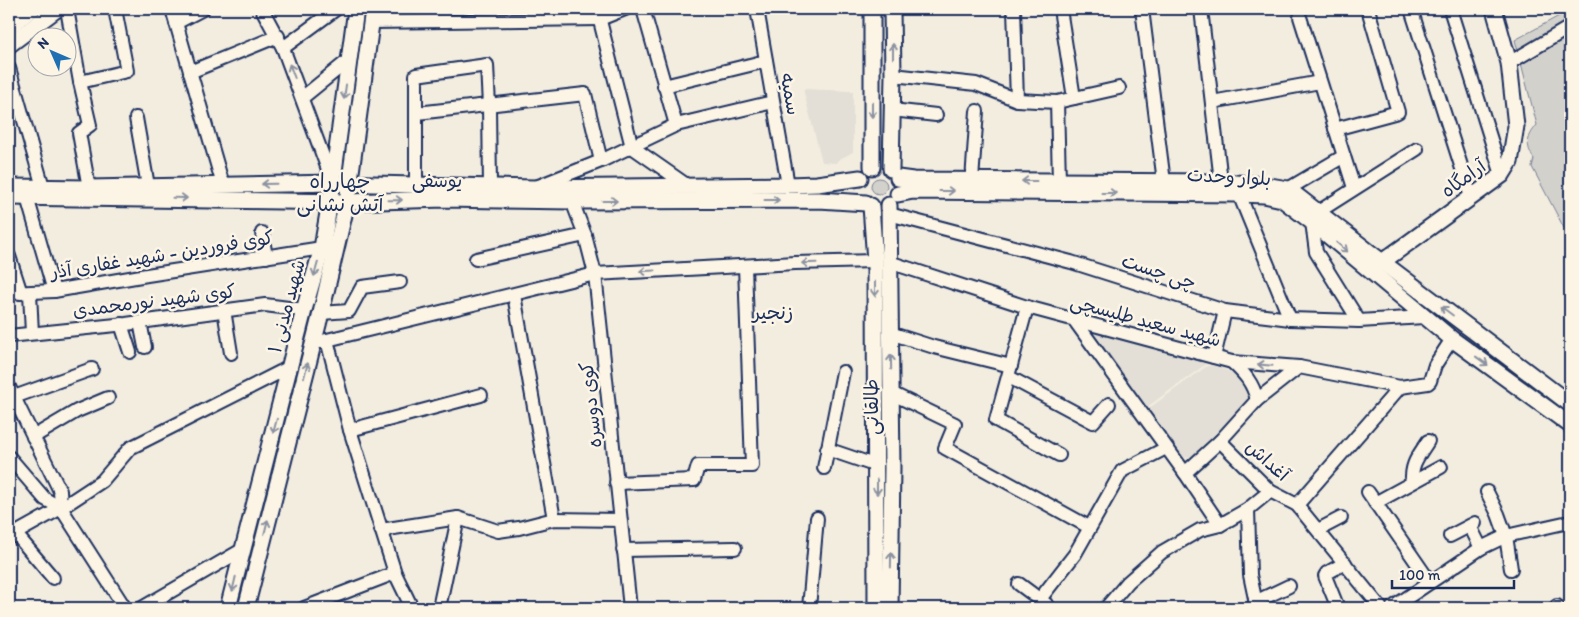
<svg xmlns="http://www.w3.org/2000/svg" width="1579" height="617" viewBox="0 0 1579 617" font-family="Itim,'Playpen Sans Arabic',sans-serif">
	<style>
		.built { fill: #e3dfd6 }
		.green { fill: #d3d1cc; stroke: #778095 }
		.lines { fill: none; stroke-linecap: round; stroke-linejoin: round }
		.minor-casing { stroke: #1b2f5e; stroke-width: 16 }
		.major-casing { stroke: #1b2f5e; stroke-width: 19 }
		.minor { stroke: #fcf5e5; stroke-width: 12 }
		.major { stroke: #fcf5e5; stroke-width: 15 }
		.oneway { stroke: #8c92a2 }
		.labels { text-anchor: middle; stroke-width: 5; stroke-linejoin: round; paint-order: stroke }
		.street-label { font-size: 19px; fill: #1b2f5e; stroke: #fcf5e5 }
		.neighbourhood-label { font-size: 20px; fill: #1b2f5e; stroke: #fcf5e5 }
	</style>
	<rect width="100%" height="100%" fill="#f3ede0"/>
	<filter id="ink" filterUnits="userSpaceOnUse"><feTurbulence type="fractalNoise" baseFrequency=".02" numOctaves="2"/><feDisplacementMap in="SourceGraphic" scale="10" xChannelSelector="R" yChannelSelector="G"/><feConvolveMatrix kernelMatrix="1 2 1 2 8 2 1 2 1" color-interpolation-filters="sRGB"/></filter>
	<g filter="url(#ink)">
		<!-- built -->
		<g class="built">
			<polygon points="803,89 853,91 853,152 838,160 836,163 822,162"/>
			<polygon points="1098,331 1206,364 1147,407 1095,336"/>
			<polygon points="1207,366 1214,366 1228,371 1241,378 1248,393 1246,404 1192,456 1186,458 1179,454 1148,409"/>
		</g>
		<!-- green -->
		<g class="green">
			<path d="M 1570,10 L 1570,222 L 1564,228 L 1532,167 L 1534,159 C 1525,145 1527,137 1537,125 L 1515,40 Z"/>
			<circle cx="879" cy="186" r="8"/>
		</g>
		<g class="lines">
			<defs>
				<g id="minor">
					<polyline points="67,9 80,82 90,125 79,133 89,188"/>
					<polyline points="172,9 223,185"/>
					<polyline points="262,9 283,48 333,183"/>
					<polyline points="597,9 632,147 688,186"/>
					<polyline points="643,9 676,125"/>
					<polyline points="757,9 788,185"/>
					<polyline points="1014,9 1017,100"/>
					<polyline points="1060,9 1074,98"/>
					<polyline points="1142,9 1164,182 1163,190"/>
					<polyline points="1201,9 1222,190"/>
					<polyline points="1411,9 1471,197"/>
					<polyline points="1450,9 1502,175"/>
					<polyline points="1300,17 1354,188"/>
					<polyline points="372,22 600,19 625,9"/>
					<polyline points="176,23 203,9"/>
					<polyline points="283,48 336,9"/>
					<polyline points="1509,63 1570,27"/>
					<polyline points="9,68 43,187"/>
					<polyline points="190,72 278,36"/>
					<polyline points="893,75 976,84 1017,100 1057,102 1119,88"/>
					<polyline points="80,82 127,71 115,9"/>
					<polyline points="664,86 766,61"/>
					<polyline points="302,98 350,59"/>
					<polyline points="1057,102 1059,181"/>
					<polyline points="1212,102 1320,82"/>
					<polyline points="892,110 936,115"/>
					<polyline points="417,113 585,94 601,161"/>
					<polyline points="136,118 148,186"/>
					<polyline points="1335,129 1398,112 1368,9"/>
					<polyline points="972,180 977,111"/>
					<polyline points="416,185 416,75 487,65 489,106 490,187"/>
					<polyline points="1238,186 1239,194 1290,319"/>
					<polyline points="536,187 601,161 676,125 773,102"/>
					<polyline points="1288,189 1344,156"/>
					<polyline points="27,197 54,291"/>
					<polyline points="572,201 585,235 595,274 630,608"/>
					<polyline points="1318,212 1417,149"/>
					<polyline points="889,214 1071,262 1225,311 1290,319 1359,321 1424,317"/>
					<polyline points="1312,222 1316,252 1359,321"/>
					<polyline points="262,233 266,257"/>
					<polyline points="9,256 21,293"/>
					<polyline points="476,259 585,235"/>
					<polyline points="889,262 1027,307 1232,362 1299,367 1400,387"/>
					<polyline points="9,293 54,291 147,275 322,248"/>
					<polyline points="30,293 32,333"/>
					<polyline points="514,295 554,519"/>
					<polyline points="1027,307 996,420 1059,455"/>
					<polyline points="224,310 231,353"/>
					<polyline points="321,313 349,311 362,287 400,282"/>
					<polyline points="1075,321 1185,473 1220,525"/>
					<polyline points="140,322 145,347"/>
					<polyline points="121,324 130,352"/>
					<polyline points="890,333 934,347 1011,366"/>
					<polyline points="9,336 126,324 265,305 304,310"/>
					<polyline points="327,340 595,274 795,263 875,261"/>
					<polyline points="321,342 327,340 350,430 395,573 412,608"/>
					<polyline points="1214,357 1225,311"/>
					<path d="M 1232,362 C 1244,373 1253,383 1257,400"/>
					<polyline points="1299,367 1257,400 1220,441 1270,491 1297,505 1381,608"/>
					<polyline points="1009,377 1093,422 1109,404"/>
					<polyline points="9,387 60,491 61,508"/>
					<polyline points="891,393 955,424 945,448 1089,527"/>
					<polyline points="14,397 92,369"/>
					<polyline points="350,430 481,395"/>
					<polyline points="33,437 77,411 108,398"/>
					<polyline points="827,449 877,466"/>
					<polyline points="9,457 45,499 61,508 125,608"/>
					<polyline points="824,468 843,372"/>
					<polyline points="1185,473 1220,441"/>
					<path d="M 1412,482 C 1411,463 1418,457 1428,441"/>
					<polyline points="616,483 694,480 698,466 752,466 745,266"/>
					<polyline points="1368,492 1430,582"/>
					<polyline points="1487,492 1498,514 1506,536 1511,569"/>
					<polyline points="1375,503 1441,467"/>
					<polyline points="1297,505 1400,387 1428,383 1430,381 1435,365 1452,339"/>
					<polyline points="1248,509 1250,575 1257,608"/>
					<polyline points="1470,526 1481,548"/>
					<polyline points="381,530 458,518 498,531 519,528 554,519 620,520"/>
					<polyline points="1318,530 1341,518"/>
					<polyline points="15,533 53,578"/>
					<polyline points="1450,536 1475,523"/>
					<polyline points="9,537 61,508 102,481 130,448 290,367"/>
					<polyline points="623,550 735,548"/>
					<polyline points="1019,584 1046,604 1049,608"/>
					<polyline points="1040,599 1075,554 1122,471 1166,448"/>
					<polyline points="1255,602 1289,586"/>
					<polyline points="142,608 242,550"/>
					<polyline points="304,608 395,573"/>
					<polyline points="439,608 458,518"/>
					<polyline points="809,608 817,518"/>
					<polyline points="1106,608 1128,582 1162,552 1200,530 1220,525 1248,509 1270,491"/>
					<polyline points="1338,608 1325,576 1327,573 1345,563"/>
					<polyline points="1392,608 1481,548 1506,536 1564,523"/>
					<polyline points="1557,608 1557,606"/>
				</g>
				<g id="major">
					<polyline points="9,27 32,9"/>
					<polyline points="9,45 57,9"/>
					<polyline points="872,167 872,9"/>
					<polyline points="891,169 893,75 892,9"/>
					<polyline points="898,178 913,180 1221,182 1264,185 1288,189 1382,262 1570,404"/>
					<polyline points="12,187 89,188 333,183 534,188 788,185 817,184 860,178"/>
					<polyline points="898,194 913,191 1239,194 1264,195 1282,199 1312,222 1452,339 1570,425"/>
					<polyline points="9,197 347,202 444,199 572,201 819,200 866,203"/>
					<polyline points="889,205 892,468 890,608"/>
					<polyline points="871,206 875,261 876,608"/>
					<polyline points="1382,262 1502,175 1510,162 1516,126 1509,63 1494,9"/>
					<polyline points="228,608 304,310 322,248 330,201 356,9"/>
					<polyline points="246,608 321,313 347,202 373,9"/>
				</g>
			</defs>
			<!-- minor casing -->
			<use href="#minor" class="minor-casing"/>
			<!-- major casing -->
			<use href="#major" class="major-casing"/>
			<!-- minor -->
			<use href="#minor" class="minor"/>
			<!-- major -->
			<use href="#major" class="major"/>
		</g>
		<!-- one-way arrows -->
		<defs><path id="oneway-shaft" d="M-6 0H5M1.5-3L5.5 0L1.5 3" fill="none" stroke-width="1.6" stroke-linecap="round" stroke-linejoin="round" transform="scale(1.25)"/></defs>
		<g class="oneway">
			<use href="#oneway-shaft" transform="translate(893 51) rotate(-90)"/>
			<use href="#oneway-shaft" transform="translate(292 71) rotate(-111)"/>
			<use href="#oneway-shaft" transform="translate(345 92) rotate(98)"/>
			<use href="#oneway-shaft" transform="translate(872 110) rotate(90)"/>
			<use href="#oneway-shaft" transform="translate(1029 181) rotate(-180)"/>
			<use href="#oneway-shaft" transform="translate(269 184) rotate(179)"/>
			<use href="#oneway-shaft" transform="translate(947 191)"/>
			<use href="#oneway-shaft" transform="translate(1109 193)"/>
			<use href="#oneway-shaft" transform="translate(180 198) rotate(1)"/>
			<use href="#oneway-shaft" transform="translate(395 200) rotate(-1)"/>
			<use href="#oneway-shaft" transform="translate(772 200)"/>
			<use href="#oneway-shaft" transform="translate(610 201)"/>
			<use href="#oneway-shaft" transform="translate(1342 247) rotate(40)"/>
			<use href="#oneway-shaft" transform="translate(809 263) rotate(178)"/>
			<use href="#oneway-shaft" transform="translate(316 269) rotate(106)"/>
			<use href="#oneway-shaft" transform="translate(647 271) rotate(177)"/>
			<use href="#oneway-shaft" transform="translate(875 289) rotate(90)"/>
			<use href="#oneway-shaft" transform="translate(1447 311) rotate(-143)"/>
			<use href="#oneway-shaft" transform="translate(1482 361) rotate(36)"/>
			<use href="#oneway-shaft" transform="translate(891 362) rotate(-91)"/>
			<use href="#oneway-shaft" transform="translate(1265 365) rotate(-175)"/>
			<use href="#oneway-shaft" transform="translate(306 370) rotate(-75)"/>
			<use href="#oneway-shaft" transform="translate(275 426) rotate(105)"/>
			<use href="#oneway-shaft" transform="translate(877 487) rotate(90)"/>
			<use href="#oneway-shaft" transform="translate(266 527) rotate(-76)"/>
			<use href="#oneway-shaft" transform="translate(891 560) rotate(-89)"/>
			<use href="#oneway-shaft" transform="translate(234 584) rotate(103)"/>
		</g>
	</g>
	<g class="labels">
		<!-- street labels -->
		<g class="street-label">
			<text transform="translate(791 94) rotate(80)" y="7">سمیه</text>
			<text transform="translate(1229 176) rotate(3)" y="7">بلوار وحدت</text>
			<text transform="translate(1463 178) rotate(-36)" y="7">آرامگاه</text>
			<text x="437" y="187">یوسفی</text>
			<text transform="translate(162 254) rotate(-9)" y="7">کوی فروردین - شهید غفاری آذر</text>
			<text transform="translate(1159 271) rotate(18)" y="7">چی چست</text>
			<text transform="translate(154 300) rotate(-7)" y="7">کوی شهید نورمحمدی</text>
			<text transform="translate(286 306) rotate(-75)" y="7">شهید مدنی ۱</text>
			<text transform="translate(1146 320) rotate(15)" y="7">شهید سعید طلیسچی</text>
			<text transform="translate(590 405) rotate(-96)" y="7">کوی دوسره</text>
			<text transform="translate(871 407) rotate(-91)" y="7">طالقانی</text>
			<text transform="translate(1268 460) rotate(42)" y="7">آغداش</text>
		</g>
		<!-- neighbourhood labels -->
		<g class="neighbourhood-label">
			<text x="340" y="188">چهارراه<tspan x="340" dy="23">آتش نشانی</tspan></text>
			<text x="773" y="319">زنجیر</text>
		</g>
	</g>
	<!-- margin -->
	<rect width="1579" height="617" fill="none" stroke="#fcf5e5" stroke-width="30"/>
	<rect x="15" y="15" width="1549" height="587" fill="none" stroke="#1b2f5e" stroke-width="2" filter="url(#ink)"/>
	<!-- north arrow -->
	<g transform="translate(52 52) rotate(315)"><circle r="24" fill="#fcf5e5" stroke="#a2a6af"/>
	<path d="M0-4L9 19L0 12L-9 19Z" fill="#1f6fb2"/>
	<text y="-8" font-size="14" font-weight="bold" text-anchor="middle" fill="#1b2f5e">N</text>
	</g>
	<!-- scale -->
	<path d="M1392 580v8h122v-8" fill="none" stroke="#1b2f5e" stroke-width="2.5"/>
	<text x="1399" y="580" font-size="15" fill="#1b2f5e" stroke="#fcf5e5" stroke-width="4" paint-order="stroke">100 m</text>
</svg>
